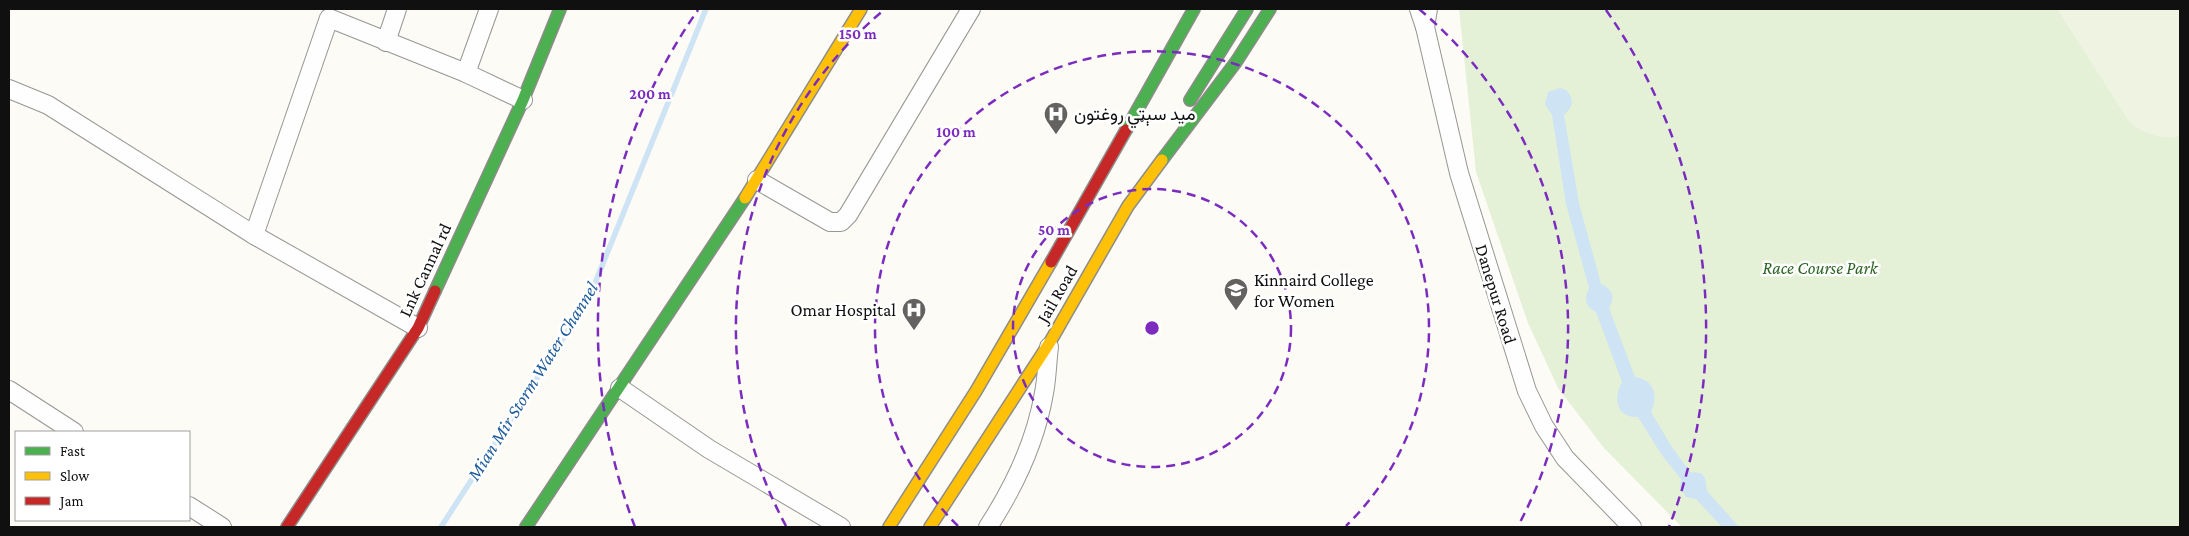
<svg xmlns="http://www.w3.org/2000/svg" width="2189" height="536" viewBox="0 0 2189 536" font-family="'Crimson Pro',Vazirmatn,serif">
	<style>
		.green { fill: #e4f1d7 }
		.pitch { fill: #eef4e1 }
		.water { fill: #cee4f4 }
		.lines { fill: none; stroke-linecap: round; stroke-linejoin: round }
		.stream { stroke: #cee4f4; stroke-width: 5.5 }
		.street-casing { stroke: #969694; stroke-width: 20 }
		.fast-casing { stroke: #8d8c8a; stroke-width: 14 }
		.slow-casing { stroke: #8d8c8a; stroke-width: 14 }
		.jam-casing { stroke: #8d8c8a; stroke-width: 14 }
		.street { stroke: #fffefe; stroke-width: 18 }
		.fast { stroke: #4caf50; stroke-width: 11 }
		.slow { stroke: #ffc107; stroke-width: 11 }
		.jam { stroke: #c62828; stroke-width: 11 }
		.ring { fill: none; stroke: #7b2cbf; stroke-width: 2.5; stroke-dasharray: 9 6 }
		.labels { text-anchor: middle; stroke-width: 5; stroke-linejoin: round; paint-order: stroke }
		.poi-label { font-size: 18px; fill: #101010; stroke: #fff; text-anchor: start }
		.park-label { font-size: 18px; font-style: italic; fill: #2c6523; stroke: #fff }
		.street-label { font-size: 18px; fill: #101010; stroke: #fff }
		.water-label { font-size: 19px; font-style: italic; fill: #1f5c9c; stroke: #fff }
		.centre { fill: #7b2cbf; stroke: #fff; stroke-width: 2.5 }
		.ring-label { font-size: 15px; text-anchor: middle; font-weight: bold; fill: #7b2cbf; stroke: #fff; stroke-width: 5; stroke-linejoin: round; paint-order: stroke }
	</style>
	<rect width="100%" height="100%" fill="#fcfbf6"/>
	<!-- green -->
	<polygon class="green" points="1459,9 2180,9 2180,527 1682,527 1604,448 1558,388 1528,323 1476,172"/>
	<!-- pitch -->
	<path class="pitch" d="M 2057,9 L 2180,9 L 2180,136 C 2162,140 2145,134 2130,123 Z"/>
	<!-- water -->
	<path class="water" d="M 1560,88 L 1566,90 C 1575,99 1573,107 1564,115 L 1579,203 L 1601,284 C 1612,288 1616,298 1609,308 L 1635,377 C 1654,380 1659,395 1651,412 L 1670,444 L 1690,472 L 1701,473 L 1705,478 L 1707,491 L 1739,527 L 1722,527 L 1696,499 L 1686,497 L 1680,487 L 1681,479 L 1661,454 L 1638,417 C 1616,418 1613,398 1622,382 L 1596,312 C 1585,307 1584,298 1589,288 L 1566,204 L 1552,115 L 1545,104 L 1548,92 Z"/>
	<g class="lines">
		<!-- stream -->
		<polyline class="stream" points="441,527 589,298 706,9"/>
		<defs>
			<g id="street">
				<polyline points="1419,9 1425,27 1428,9"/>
				<polyline points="1425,27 1459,173 1527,391 1544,426 1565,458 1632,527"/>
				<polyline points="386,42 397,9"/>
				<polyline points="466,73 489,9"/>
				<polyline points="9,89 48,105 254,235 418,328"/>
				<polyline points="757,180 830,222 841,222 848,215 971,9"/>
				<polyline points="254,235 329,18 466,73 523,100"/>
				<polyline points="620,388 709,449 841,527"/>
				<polyline points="9,390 74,432"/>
				<polyline points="189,506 222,527"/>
				<path d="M 988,527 C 1014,487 1036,440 1044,393 C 1047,378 1047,362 1049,347"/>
			</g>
			<g id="fast">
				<polyline points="1190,100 1247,9"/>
				<polyline points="1126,130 1194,9"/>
				<polyline points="1162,160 1236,62 1270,9"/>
				<polyline points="435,291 523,100 560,9"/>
				<polyline points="526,527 745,198"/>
			</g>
			<g id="slow">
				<polyline points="745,198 861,9"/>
				<polyline points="889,527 976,391 1051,262"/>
				<polyline points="930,527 1050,342 1128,206 1162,160"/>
			</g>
			<g id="jam">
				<polyline points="1051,262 1126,130"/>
				<polyline points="287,527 418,328 435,291"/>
			</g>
		</defs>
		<!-- street casing -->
		<use href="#street" class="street-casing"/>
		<!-- fast casing -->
		<use href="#fast" class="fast-casing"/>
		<!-- slow casing -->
		<use href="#slow" class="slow-casing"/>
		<!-- jam casing -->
		<use href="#jam" class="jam-casing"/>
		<!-- street -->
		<use href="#street" class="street"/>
		<!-- fast -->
		<use href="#fast" class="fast"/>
		<!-- slow -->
		<use href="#slow" class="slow"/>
		<!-- jam -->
		<use href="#jam" class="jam"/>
	</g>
	<!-- distance rings -->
	<g class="ring">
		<circle cx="1152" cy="328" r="139"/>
		<path d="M958 526A277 277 0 1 1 1346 526"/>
		<path d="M786 526A416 416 0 0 1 885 9M1419 9A416 416 0 0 1 1518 526"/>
		<path d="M635 527A554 554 0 0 1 698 10M1606 10A554 554 0 0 1 1669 527"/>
	</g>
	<!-- icons -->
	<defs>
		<symbol id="hospital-pin" viewBox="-11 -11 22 30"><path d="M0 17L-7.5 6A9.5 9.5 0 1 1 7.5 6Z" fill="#636260" stroke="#fff"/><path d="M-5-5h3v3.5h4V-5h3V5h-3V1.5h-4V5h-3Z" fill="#fff"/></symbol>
		<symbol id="university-pin" viewBox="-11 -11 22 30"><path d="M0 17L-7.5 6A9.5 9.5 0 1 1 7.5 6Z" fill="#636260" stroke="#fff"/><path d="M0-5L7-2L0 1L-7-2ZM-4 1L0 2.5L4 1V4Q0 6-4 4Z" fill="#fff"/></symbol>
	</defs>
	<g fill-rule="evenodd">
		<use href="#hospital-pin" x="1042" y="100" width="28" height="38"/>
		<use href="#university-pin" x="1222" y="276" width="28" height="38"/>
		<use href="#hospital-pin" x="900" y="296" width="28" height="38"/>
	</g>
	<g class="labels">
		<!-- poi labels -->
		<g class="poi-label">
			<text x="1074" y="120">مید سېټي روغتون</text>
			<text x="1254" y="286">Kinnaird College<tspan x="1254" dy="21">for Women</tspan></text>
			<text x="896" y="316" text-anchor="end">Omar Hospital</text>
		</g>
		<!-- park labels -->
		<g class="park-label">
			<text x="1820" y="274">Race Course Park</text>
		</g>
		<!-- street labels -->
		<g class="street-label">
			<text transform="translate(425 270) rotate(-65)" y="6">Lnk Cannal rd</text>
			<text transform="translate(1057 294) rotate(-60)" y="6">Jail Road</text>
			<text transform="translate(1496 294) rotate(73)" y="6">Danepur Road</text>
		</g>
		<!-- water labels -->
		<g class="water-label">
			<text transform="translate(532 381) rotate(-58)" y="7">Mian Mir Storm Water Channel</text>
		</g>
	</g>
	<circle cx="1152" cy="328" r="8" class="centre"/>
	<g class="ring-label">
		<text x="858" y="39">150 m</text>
		<text x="650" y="99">200 m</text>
		<text x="956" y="137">100 m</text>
		<text x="1054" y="235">50 m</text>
	</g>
	<!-- border -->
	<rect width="2189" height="536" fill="none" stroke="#101010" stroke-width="20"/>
	<!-- legend -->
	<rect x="15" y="431" width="175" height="90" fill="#ffffff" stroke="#9f9f9f"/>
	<rect x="25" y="447" width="25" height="8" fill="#4caf50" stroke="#9f9f9f"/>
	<text x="60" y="456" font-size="15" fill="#101010">Fast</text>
	<rect x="25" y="472" width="25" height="8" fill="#ffc107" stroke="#9f9f9f"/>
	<text x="60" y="481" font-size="15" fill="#101010">Slow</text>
	<rect x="25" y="497" width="25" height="8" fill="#c62828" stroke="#9f9f9f"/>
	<text x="60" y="506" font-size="15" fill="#101010">Jam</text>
</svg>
